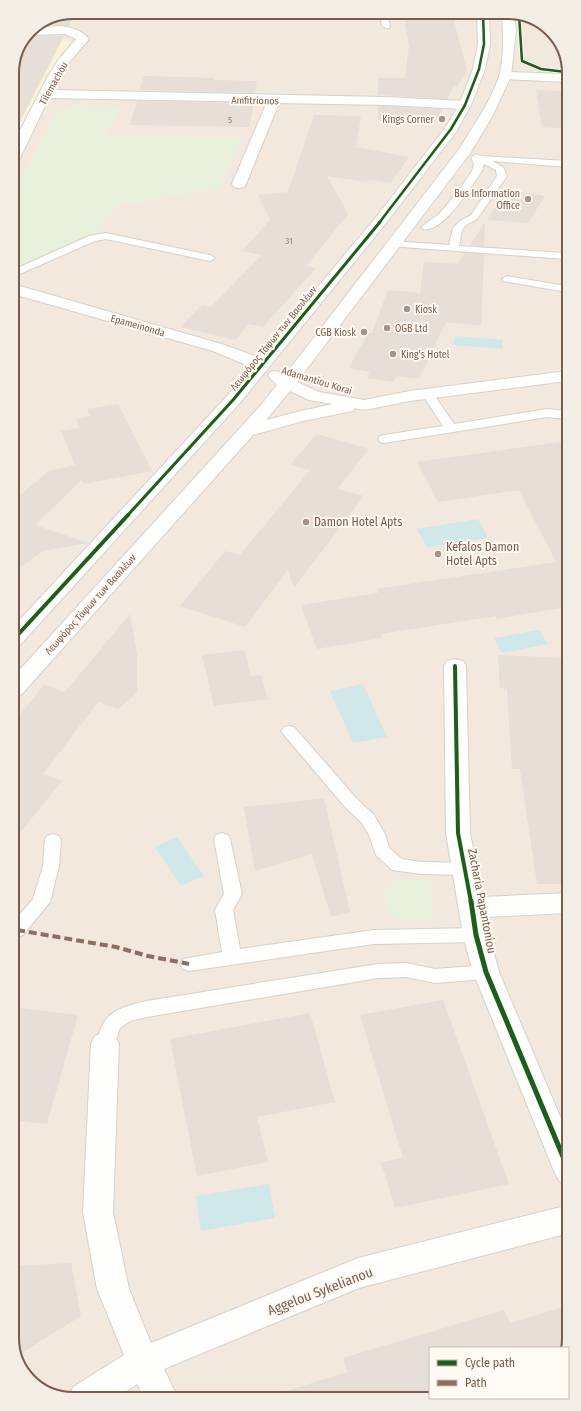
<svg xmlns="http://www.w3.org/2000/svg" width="581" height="1411" viewBox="0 0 581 1411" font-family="'Fira Sans Condensed',sans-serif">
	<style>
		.residential { fill: #f2e8de }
		.green { fill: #e7f0db }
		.sand { fill: #fbf2d9 }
		.water { fill: #d0e8ea }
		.building { fill: #e6ded7 }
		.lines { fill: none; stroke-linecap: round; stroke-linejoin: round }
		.lane-casing { stroke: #d7d1cb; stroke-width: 2 }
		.street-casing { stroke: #d7d1cb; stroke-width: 2 }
		.secondary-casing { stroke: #d9d2cb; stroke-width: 2 }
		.lane { fill: #fefefd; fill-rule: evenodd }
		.street { fill: #fefefd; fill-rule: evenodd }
		.secondary { fill: #fefefd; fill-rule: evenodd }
		.quiet { stroke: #8d6e63; stroke-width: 4; stroke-dasharray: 8 4; stroke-linecap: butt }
		.cycleway-far3-casing { stroke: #fffaf3; stroke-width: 4 }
		.cycleway-far2-casing { stroke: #fffaf3; stroke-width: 5 }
		.cycleway-far1-casing { stroke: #fffaf3; stroke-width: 6 }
		.cycleway-casing { stroke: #fffaf3; stroke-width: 8 }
		.cycleway-far3 { stroke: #1b5e20; stroke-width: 2.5 }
		.cycleway-far2 { stroke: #1b5e20; stroke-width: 3 }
		.cycleway-far1 { stroke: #1b5e20; stroke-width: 4 }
		.cycleway { stroke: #1b5e20; stroke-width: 5 }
		.poi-dot { fill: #a69286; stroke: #fffaf3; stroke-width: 1.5 }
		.labels { text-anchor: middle; stroke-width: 4; stroke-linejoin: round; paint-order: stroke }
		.far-number-label { font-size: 9px; fill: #977e72 }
		.far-street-label { font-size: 10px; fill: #7a5c4d; stroke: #fffaf3 }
		.far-poi-label { font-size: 10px; fill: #7a5c4d; stroke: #fffaf3; text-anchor: end }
		.poi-label { font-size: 12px; fill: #7a5c4d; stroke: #fffaf3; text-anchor: start }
		.street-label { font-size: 12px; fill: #7a5c4d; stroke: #fffaf3 }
		.near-street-label { font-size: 14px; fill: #7a5c4d; stroke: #fffaf3 }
		.rim { fill: none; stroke: #7a5c4d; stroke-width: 2 }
	</style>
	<rect width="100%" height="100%" fill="#f9f5f0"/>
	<!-- residential -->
	<polygon class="residential" points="73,12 512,12 545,25 566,54 569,1338 430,1348 430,1396 69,1399 36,1386 15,1357 13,277 88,243 116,205 219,187 241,138 104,136 121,107 58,111 12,195 12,141 24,122 12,122 12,70 30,30"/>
	<!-- green -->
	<g class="green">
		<polygon points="76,105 121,107 104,136 241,138 219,187 116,205 88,243 13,277 12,195 58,111"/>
		<polygon points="430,879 434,919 398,919 387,912 383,889 394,880"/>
	</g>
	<!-- sand -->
	<polygon class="sand" points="63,39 71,41 72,44 25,121 12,120 12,70 25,40"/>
	<!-- water -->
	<g class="water">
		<polygon points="455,336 503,340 502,349 453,345"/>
		<polygon points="478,519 488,538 427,547 417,529"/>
		<polygon points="539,630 548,644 502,653 494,638"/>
		<polygon points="363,684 387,737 353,743 330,691"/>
		<polygon points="177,837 204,876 181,886 155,847"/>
		<polygon points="269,1184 275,1218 201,1231 196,1196"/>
	</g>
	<!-- building -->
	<g class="building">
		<polygon points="73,12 75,12 68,26 58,25 39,26"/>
		<polygon points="419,12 452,13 467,71 457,87 454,86 447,99 378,95 378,78 405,78 409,46 404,18 411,18 410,13 420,13"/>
		<polygon points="33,36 64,36 12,137 12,80 22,60 20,60"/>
		<polygon points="144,76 215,78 214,80 257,81 255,93 140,90"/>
		<polygon points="536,90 566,91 566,129 542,127"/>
		<polygon points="137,101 254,103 249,127 130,125"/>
		<polygon points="378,106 385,106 442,109 434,125 378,120"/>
		<polygon points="314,115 361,116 356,147 409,157 391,183 370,180 367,182 327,176 348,214 306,266 316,268 263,327 249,324 235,340 180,327 202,305 211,307 262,255 242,251 270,220 258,195 288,192"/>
		<polygon points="507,190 545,196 528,223 487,220"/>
		<polygon points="485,222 484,246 470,245"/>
		<polygon points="465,253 484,254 481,326 446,322 419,379 397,376 394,382 367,378 370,372 349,368 368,333 372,333 388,290 420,293 424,262 458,264"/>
		<polygon points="118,404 152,471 84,484 82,479 35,525 89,543 43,551 13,572 13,501 49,471 75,465 61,431 79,428 76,419 90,416 87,409"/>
		<polygon points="317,434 369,449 337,489 364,496 294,588 288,570 245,627 180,606 225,551 240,555 310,470 290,465"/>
		<polygon points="567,441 567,607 496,619 496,616 380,634 382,638 317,649 301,605 378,593 376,589 556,562 519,490 438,502 417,462"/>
		<polygon points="130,614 137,654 137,693 118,709 98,702 43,774 62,781 14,840 14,722 44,685 65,692"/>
		<polygon points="244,650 251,676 261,675 268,699 214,706 202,655"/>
		<polygon points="498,655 567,658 568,884 537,884 520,769 512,769 507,689 500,688"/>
		<polygon points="324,798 350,912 331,917 312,854 255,871 244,807"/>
		<polygon points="443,1000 509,1184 395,1208 381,1162 403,1158 360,1015"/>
		<polygon points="14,1007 78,1015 47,1124 15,1120"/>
		<polygon points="310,1013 335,1102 257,1117 268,1162 197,1176 170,1039"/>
		<polygon points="71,1263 81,1316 15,1357 15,1266"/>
		<polygon points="560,1308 569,1329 569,1338 566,1348 430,1348 430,1396 287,1397 286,1391 348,1372 343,1358 504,1310 510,1323"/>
	</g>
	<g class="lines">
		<defs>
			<g id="lane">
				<polygon points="379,12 387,12 390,26 389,28 386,28 382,26"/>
				<path d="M 476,154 L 481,156 L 566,161 L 566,167 L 492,161 L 503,167 L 507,176 L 477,219 L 466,225 L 462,230 L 459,246 L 566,253 L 566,259 L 389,246 L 388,244 L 393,241 L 449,245 L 453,228 L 460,221 L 471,215 L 497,176 L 496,170 L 484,164 L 482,171 C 472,185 443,234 423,229 L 421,227 L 439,214 L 457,193 L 472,171 L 474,164 L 471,157 Z"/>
				<polygon points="106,233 210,255 215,258 210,261 106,239 95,241 13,277 13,270 89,236"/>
				<polygon points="507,276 566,286 566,292 503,281 502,279"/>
				<polygon points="428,390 432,392 454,424 547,409 567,411 567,419 547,417 384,443 380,442 378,439 380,436 384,435 443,426 422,394 424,392"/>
				<polygon points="289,726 294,727 357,799 374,815 385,834 389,848 402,859 421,862 465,863 471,864 473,869 471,874 465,875 421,874 392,870 376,855 369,835 362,823 345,807 284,735 281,731 284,727"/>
				<polygon points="222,833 228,835 230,839 242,894 233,910 240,949 374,930 476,928 482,930 485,935 482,940 476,942 374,944 189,971 183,969 180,964 183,959 222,952 215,910 224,894 214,839 216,835"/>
				<polygon points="53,834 59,836 61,840 59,866 50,902 23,935 14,938 14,921 33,899 43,866 45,840 47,836"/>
				<path d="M 406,963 L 435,969 L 486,965 L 492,967 L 495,972 L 492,977 L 486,979 L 435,983 L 406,977 L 378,978 L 147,1017 L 130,1021 L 120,1028 L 112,1050 L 105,1052 L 98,1050 L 96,1044 C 103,1012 117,1008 147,1001 L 378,964 Z"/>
			</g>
			<g id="street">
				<path d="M 58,26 C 70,27 81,29 89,39 L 68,64 L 53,90 L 385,97 L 465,101 L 469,102 L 471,105 L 469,108 L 465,109 L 385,105 L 279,103 L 246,184 L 244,187 L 239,188 L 234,187 L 232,184 L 267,102 L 49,98 L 19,160 L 17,163 L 12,164 L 12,146 L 49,74 L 59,59 L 76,39 L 65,34 L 28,35 L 30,30 L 35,28 Z"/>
				<polygon points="505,72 566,74 566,82 501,79 499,76 501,73"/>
				<polygon points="13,284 225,345 268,361 270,365 268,369 262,370 256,369 213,351 13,294"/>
				<polygon points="455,659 463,661 466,666 470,833 483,897 568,893 568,913 486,917 489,935 499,972 568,1135 569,1184 559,1181 554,1171 473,972 463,935 446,833 444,666 447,661"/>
				<polygon points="105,1032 115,1036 119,1044 113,1212 129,1289 151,1343 358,1258 569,1205 569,1233 359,1288 164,1369 178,1398 145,1398 137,1384 115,1399 69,1399 73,1387 124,1355 97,1289 83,1212 91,1044 95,1036"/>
			</g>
			<g id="secondary">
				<polygon points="477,12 489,12 490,44 485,69 471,105 456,132 387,222 239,404 20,645 13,647 13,627 227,396 377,216 445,128 459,105 473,69 478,44"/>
				<path d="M 501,12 L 513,12 L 516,30 L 511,76 L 493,115 L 471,152 L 297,382 L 319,392 L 364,400 L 410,391 L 567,371 L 567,381 L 410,401 L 364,410 L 355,408 L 353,411 L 303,421 L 253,435 L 22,694 L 14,696 L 14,676 L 261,405 L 277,385 L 268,376 L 270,372 L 276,371 L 285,375 L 460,148 C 474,125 490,102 499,77 C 504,60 504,29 501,12 ZM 290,391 L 309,400 L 333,404 L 301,411 L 266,420 Z"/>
			</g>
		</defs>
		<!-- lane casing -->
		<use href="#lane" class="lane-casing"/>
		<!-- street casing -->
		<use href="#street" class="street-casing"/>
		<!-- secondary casing -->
		<use href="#secondary" class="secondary-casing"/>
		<!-- lane -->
		<use href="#lane" class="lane"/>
		<!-- street -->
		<use href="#street" class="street"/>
		<!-- secondary -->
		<use href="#secondary" class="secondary"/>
		<!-- quiet -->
		<polyline class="quiet" points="17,930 116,947 148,956 189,964"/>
		<defs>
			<g id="cycleway-far3">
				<polyline points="519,15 522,61 541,69 566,72"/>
				<polyline points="379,223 451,129 465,105 479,69 484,44 483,12"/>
			</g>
			<polyline id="cycleway-far2" points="127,516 233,400 380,222"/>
			<g id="cycleway-far1">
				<polyline points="13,640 128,515"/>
				<polyline points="455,666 458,833 471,902"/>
			</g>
			<polyline id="cycleway" points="471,901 476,935 486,972 569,1171"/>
		</defs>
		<!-- cycleway-far3 casing -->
		<use href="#cycleway-far3" class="cycleway-far3-casing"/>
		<!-- cycleway-far2 casing -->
		<use href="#cycleway-far2" class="cycleway-far2-casing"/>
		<!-- cycleway-far1 casing -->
		<use href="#cycleway-far1" class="cycleway-far1-casing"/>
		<!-- cycleway casing -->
		<use href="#cycleway" class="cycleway-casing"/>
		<!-- cycleway-far3 -->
		<use href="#cycleway-far3" class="cycleway-far3"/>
		<!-- cycleway-far2 -->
		<use href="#cycleway-far2" class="cycleway-far2"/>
		<!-- cycleway-far1 -->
		<use href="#cycleway-far1" class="cycleway-far1"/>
		<!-- cycleway -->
		<use href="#cycleway" class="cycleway"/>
	</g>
	<!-- markers -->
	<g class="poi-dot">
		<circle cx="442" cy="119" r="4"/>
		<circle cx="528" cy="199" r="4"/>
		<circle cx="407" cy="309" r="4"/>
		<circle cx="387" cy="328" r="4"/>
		<circle cx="364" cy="332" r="4"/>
		<circle cx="393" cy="354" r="4"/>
		<circle cx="306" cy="522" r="4"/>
		<circle cx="438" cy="554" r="4"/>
	</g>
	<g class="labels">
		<!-- far-number labels -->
		<g class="far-number-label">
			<text x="230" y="123">5</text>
			<text x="289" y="244">31</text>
		</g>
		<!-- far-street labels -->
		<g class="far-street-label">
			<text transform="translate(53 83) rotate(-61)" y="4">Tilemachou</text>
			<text transform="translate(255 100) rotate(1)" y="4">Amfitrionos</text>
			<text transform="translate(138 325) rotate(16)" y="4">Epameinonda</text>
			<text transform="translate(273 338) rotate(-51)" y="4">Λεωφόρος Τάφων των Βασιλέων</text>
			<text transform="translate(317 380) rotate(17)" y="4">Adamantiou Korai</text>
			<text transform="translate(90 604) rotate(-48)" y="4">Λεωφόρος Τάφων των Βασιλέων</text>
		</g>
		<!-- far-poi labels -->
		<g class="far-poi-label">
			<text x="434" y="123">Kings Corner</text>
			<text x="520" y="197">Bus Information<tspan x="520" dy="12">Office</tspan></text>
			<text x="415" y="313" text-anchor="start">Kiosk</text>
			<text x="395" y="332" text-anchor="start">OGB Ltd</text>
			<text x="356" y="336">CGB Kiosk</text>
			<text x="401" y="358" text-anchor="start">King's Hotel</text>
		</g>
		<!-- poi labels -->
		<g class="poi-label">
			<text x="314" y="526">Damon Hotel Apts</text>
			<text x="446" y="551">Kefalos Damon<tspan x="446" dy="14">Hotel Apts</tspan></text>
		</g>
		<!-- street labels -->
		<g class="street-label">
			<text transform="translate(482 901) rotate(79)" y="4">Zacharia Papantoniou</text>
		</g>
		<!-- near-street labels -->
		<g class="near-street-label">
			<text transform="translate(320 1291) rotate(-21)" y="5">Aggelou Sykelianou</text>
		</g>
	</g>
	<!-- crop -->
	<path d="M0 0H581V1411H0ZM73 19H508A54 54 0 0 1 562 73V1338A54 54 0 0 1 508 1392H73A54 54 0 0 1 19 1338V73A54 54 0 0 1 73 19Z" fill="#f4ede6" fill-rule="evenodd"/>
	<path class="rim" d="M73 19H508A54 54 0 0 1 562 73V1338A54 54 0 0 1 508 1392H73A54 54 0 0 1 19 1338V73A54 54 0 0 1 73 19Z"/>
	<!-- legend -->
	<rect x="429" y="1347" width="140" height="52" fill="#fffaf3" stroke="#cabbb1"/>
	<rect x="437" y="1360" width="20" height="6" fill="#1b5e20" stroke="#cabbb1"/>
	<text x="465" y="1367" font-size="12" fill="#7a5c4d">Cycle path</text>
	<rect x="437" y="1380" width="20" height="6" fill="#8d6e63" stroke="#cabbb1"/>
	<text x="465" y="1387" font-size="12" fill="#7a5c4d">Path</text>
</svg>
